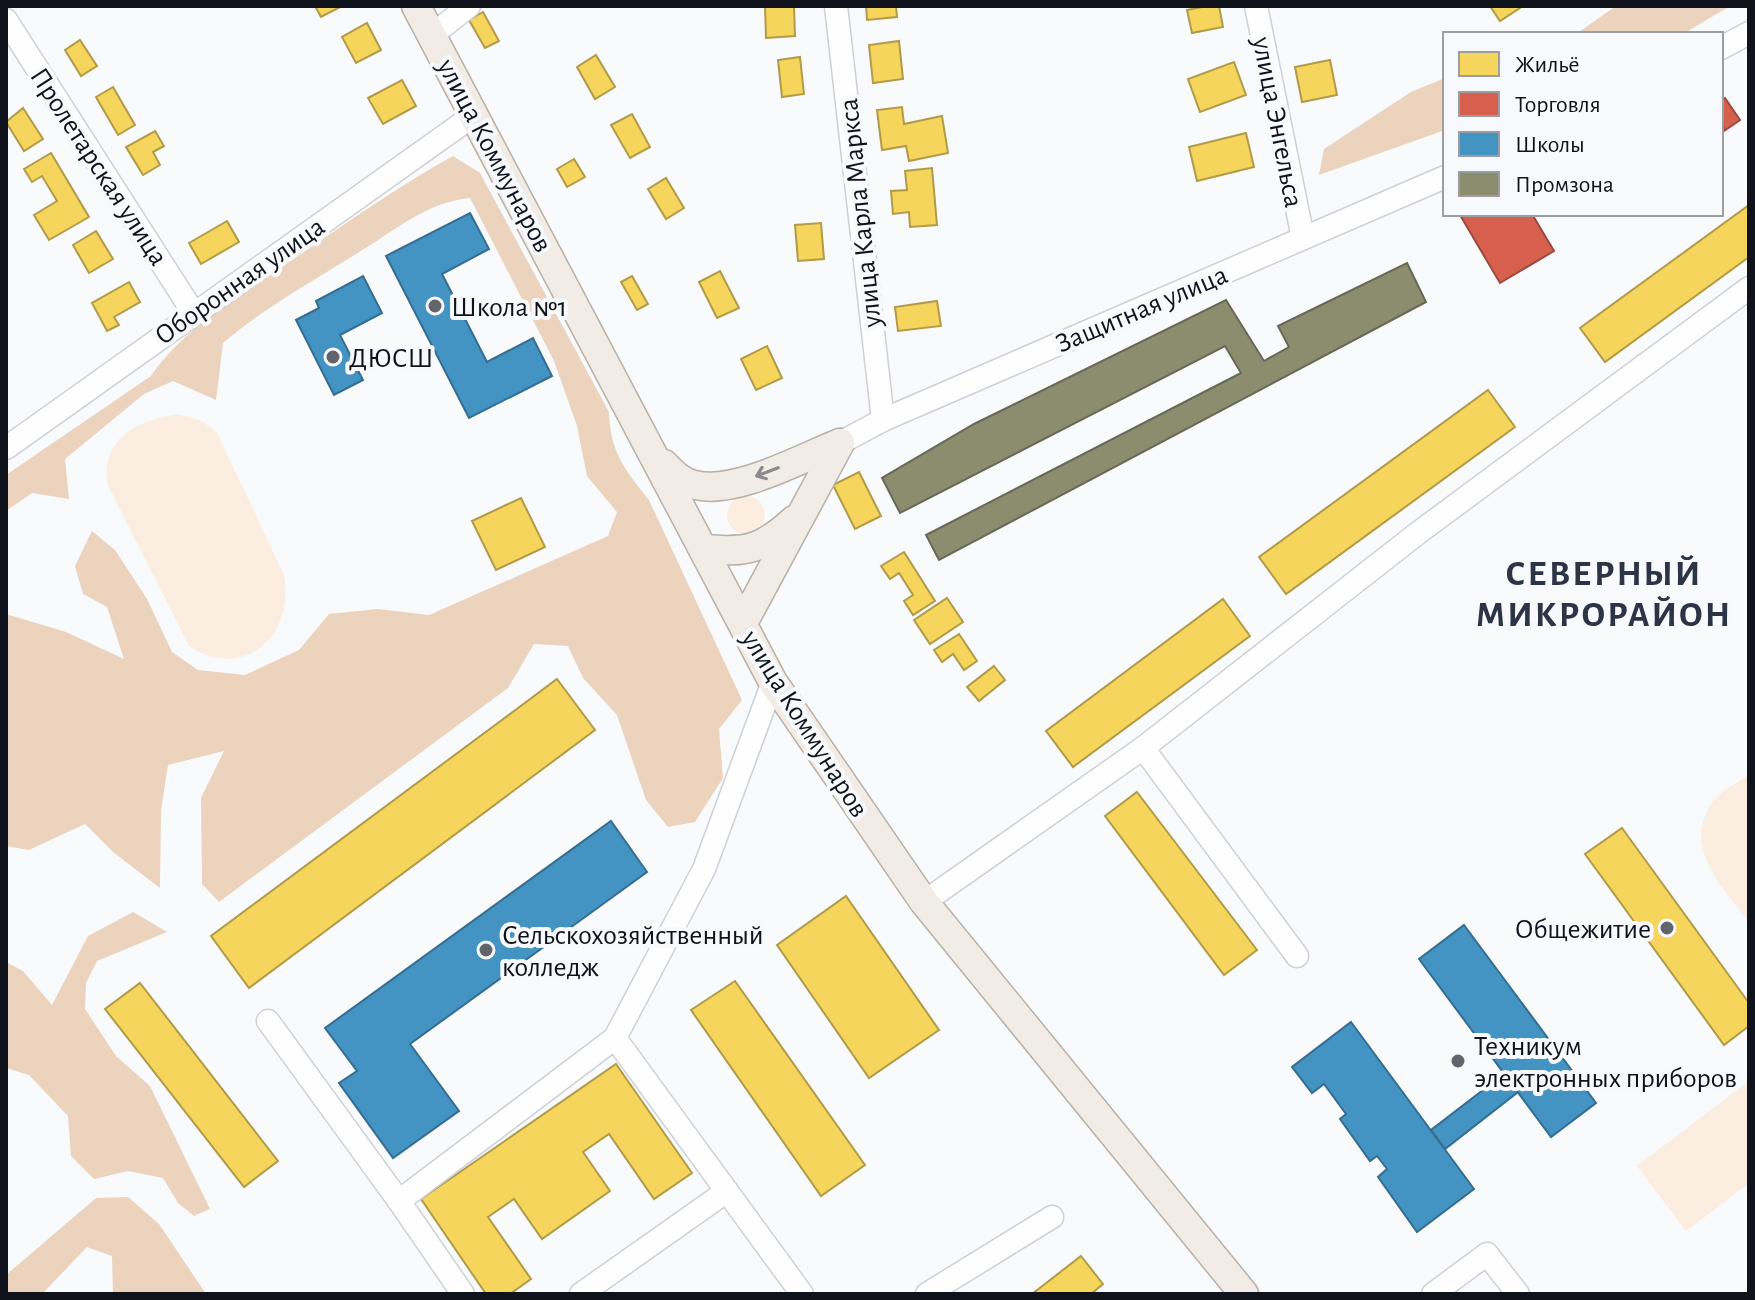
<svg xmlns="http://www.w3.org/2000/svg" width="1755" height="1300" viewBox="0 0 1755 1300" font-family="'Alegreya Sans',sans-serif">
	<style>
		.green { fill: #fbede0 }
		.forest { fill: #ebd3bd }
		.homes { fill: #f6d55c; stroke: #b19b48; stroke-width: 2 }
		.shops { fill: #d6604d; stroke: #9b493e; stroke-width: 2 }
		.schools { fill: #4393c3; stroke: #346d91; stroke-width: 2 }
		.industry { fill: #8c8c6e; stroke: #676855; stroke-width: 2 }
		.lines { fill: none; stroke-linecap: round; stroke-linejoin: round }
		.minor-casing { stroke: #cdd0d5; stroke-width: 25 }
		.major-casing { stroke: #b9b0a6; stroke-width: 31 }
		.minor { stroke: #fefeff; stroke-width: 22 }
		.major { stroke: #f2ece6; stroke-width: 28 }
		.oneway { stroke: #8c8a8b }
		.poi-dot { fill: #61646a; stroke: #f7f9fd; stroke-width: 3 }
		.labels { text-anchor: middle; stroke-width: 8; stroke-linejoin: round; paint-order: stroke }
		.street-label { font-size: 28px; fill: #10131b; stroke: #f7f9fd }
		.poi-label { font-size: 28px; fill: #10131b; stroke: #f7f9fd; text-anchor: start }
		.district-label { font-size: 36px; font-weight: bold; letter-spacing: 2px; fill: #2d3445; stroke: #f7f9fd }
	</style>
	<rect width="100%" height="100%" fill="#f8fafc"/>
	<!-- green -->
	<g class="green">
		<path d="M 178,414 L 202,421 L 217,433 L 284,575 C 295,635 245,682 189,646 L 107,483 C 102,436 138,421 178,414 Z"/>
		<circle cx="746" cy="515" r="19"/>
		<path d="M 1749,775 L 1749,922 C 1721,885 1677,842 1718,796 C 1726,788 1740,781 1749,775 Z"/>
		<polygon points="1749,1081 1749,1183 1686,1231 1637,1166"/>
	</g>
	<!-- forest -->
	<g class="forest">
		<polygon points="1616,6 1730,6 1683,34 1576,34"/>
		<polygon points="1445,78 1445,130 1319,175 1324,149 1411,92"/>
		<path d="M 453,156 L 480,173 L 609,412 C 610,452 625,470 649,500 L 742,700 L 719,729 L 723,778 L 695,822 L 668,827 L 646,800 L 617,715 L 583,678 L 568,646 L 534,644 L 508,688 L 219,902 L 202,884 L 201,798 L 224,751 L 168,765 L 161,810 L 160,888 L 113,852 L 85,824 L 29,850 L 6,846 L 6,614 L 66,632 L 124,659 L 107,607 L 83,594 L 75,566 L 92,531 L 115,550 L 147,599 L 172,652 L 198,670 L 245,675 L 299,650 L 329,614 L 378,609 L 429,615 L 608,536 L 617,512 L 587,476 L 577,426 L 554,361 L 470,198 C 426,202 393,232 356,254 C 310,283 264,308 223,343 L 216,400 L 173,381 L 144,394 L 65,459 L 69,499 L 32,493 L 6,511 L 6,475 L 151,376 C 185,327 239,297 288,263 C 342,226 395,188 453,156 Z"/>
		<polygon points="133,912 167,932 97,961 86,983 85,1009 116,1056 150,1086 210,1209 194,1216 178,1203 163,1178 128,1171 94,1179 71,1156 68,1116 29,1075 6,1068 6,962 23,971 52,1005 88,936"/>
		<polygon points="128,1197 159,1224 206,1294 113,1294 112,1256 87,1247 42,1294 6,1294 6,1275 96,1198"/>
	</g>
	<!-- homes -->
	<g class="homes">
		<polygon points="315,6 342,6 321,17"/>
		<polygon points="765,6 794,6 795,36 766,38"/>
		<polygon points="866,6 896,6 897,17 867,20"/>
		<polygon points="1207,6 1219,6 1223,27 1192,33 1187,10"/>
		<polygon points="1490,6 1523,6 1500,21"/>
		<polygon points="483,12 499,41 485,48 469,20"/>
		<polygon points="367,23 381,50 356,63 342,37"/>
		<polygon points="80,40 97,66 81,76 65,50"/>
		<polygon points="899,41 903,79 873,83 869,45"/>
		<polygon points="596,55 615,87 595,99 577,67"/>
		<polygon points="800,57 804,94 782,97 778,60"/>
		<polygon points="1330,60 1337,95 1302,102 1295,67"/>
		<polygon points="1234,62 1246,95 1200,112 1188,79"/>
		<polygon points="402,80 416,106 383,124 368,98"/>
		<polygon points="113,87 135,125 118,135 96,97"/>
		<polygon points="902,107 904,124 942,116 948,153 909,161 906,146 882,150 877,110"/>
		<polygon points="23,108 43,139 24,151 6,122"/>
		<polygon points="632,114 650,147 630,158 611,125"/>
		<polygon points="155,131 164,146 153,152 160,165 143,175 126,147"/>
		<polygon points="1246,133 1254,167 1197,181 1189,147"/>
		<polygon points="51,153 89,217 49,240 34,215 57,201 42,176 32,182 24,169"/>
		<polygon points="574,159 585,177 567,187 557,169"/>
		<polygon points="932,168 937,225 910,227 909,212 893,214 891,191 907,190 905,171"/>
		<polygon points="666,178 684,208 666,219 648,189"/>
		<polygon points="1749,205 1749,257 1605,362 1580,328"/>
		<polygon points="227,221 239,242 201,264 189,243"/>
		<polygon points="821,223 824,259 798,261 795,225"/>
		<polygon points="96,231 113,259 89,273 73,245"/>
		<polygon points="720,271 739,308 717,318 699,282"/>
		<polygon points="632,276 648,304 637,310 621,282"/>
		<polygon points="129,282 140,302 114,317 119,325 107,331 92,303"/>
		<polygon points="937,301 941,326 898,331 895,307"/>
		<polygon points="767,346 782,378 756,390 741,359"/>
		<polygon points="1488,390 1515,427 1286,594 1259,557"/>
		<polygon points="859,472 881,516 855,529 833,485"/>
		<polygon points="521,498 545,547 496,570 472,521"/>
		<polygon points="904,552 935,601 913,615 904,601 913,595 899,573 890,579 881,566"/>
		<polygon points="947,598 963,622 930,644 914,620"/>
		<polygon points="1223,599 1250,636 1073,767 1046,731"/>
		<polygon points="959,634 977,661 964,670 953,654 942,662 934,650"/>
		<polygon points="994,666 1005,680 979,701 967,687"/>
		<polygon points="557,679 595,730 249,988 211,936"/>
		<polygon points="1137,792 1257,950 1224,975 1105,816"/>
		<polygon points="1622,828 1749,1003 1749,1026 1724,1045 1585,854"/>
		<polygon points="846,896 939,1030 869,1078 777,945"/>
		<polygon points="735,981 865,1165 821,1196 691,1010"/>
		<polygon points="140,983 278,1161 244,1187 105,1009"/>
		<polygon points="616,1064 692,1173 654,1199 609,1134 583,1152 610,1191 542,1239 514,1199 488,1217 531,1279 510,1294 486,1294 421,1199"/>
		<polygon points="1081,1256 1103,1284 1091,1294 1032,1294"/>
	</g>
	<!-- shops -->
	<g class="shops">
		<polygon points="1725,98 1740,120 1724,131 1721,100"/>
		<polygon points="1532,214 1554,251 1500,283 1460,215"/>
	</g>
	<!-- schools -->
	<g class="schools">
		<polygon points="470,213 489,249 442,274 487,362 533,338 552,376 469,418 386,256"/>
		<polygon points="363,276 382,313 340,335 363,380 334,395 296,320 319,308 316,301"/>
		<polygon points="611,821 647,872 410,1044 459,1111 393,1158 339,1083 357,1071 325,1028"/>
		<polygon points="1464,925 1596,1103 1551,1137 1419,959"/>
		<polygon points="1351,1022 1474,1189 1417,1232 1378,1177 1387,1169 1377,1156 1370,1161 1340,1119 1346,1114 1324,1084 1312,1093 1292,1067"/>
		<polygon points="1504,1074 1518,1092 1445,1149 1431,1130"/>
	</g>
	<!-- industry -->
	<polygon class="industry" points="1407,263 1426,302 939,560 926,535 1241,373 1225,346 900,513 882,478 974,424 1226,300 1264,361 1289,347 1278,326"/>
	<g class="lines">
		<defs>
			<g id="minor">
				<polyline points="836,6 883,420"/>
				<polyline points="1256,6 1303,238"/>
				<polyline points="6,20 193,312"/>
				<polyline points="432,35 469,6"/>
				<polyline points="1721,48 1749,33"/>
				<polyline points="840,443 883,420 1445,177"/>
				<polyline points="6,448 474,115"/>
				<polyline points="1143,748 1297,956"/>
				<polyline points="924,902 1143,748 1418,533 1749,288"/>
				<polyline points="268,1021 399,1201"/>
				<polyline points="615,1038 802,1294"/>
				<polyline points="463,1294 399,1201 615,1038 704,869 773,682"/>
				<polyline points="581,1294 727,1191"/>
				<polyline points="927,1294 1052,1217"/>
				<polyline points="1433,1294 1487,1254 1518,1294"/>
			</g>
			<g id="major">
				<polyline points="416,6 773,682 924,902 1244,1294"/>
				<path d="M 664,464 C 673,473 682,483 695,485 C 736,495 801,458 840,443"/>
				<path d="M 705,549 C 748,553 762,549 794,520"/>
				<polyline points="743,623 840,443"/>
			</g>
		</defs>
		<!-- minor casing -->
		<use href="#minor" class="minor-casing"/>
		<!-- major casing -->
		<use href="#major" class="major-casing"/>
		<!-- minor -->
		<use href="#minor" class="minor"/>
		<!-- major -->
		<use href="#major" class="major"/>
	</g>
	<!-- one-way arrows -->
	<defs><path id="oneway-shaft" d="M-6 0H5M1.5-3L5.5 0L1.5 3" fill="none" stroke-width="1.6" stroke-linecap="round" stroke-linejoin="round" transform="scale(2)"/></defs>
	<use class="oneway" href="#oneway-shaft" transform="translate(767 472) rotate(159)"/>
	<!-- markers -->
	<g class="poi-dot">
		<circle cx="435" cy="306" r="8"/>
		<circle cx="333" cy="357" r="8"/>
		<circle cx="1667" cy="928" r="8"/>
		<circle cx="486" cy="950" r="8"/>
		<circle cx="1458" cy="1061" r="8"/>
	</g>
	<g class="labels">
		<!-- street labels -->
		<g class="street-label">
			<text transform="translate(1279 122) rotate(79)" y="10">улица Энгельса</text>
			<text transform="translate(496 155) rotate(62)" y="10">улица Коммунаров</text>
			<text transform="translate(100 166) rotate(57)" y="10">Пролетарская улица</text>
			<text transform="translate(859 213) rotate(-96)" y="10">улица Карла Маркса</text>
			<text transform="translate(239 280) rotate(-35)" y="10">Оборонная улица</text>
			<text transform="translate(1141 308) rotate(-23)" y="10">Защитная улица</text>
			<text transform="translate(806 723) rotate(58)" y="10">улица Коммунаров</text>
		</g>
		<!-- poi labels -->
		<g class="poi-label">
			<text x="451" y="316">Школа №1</text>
			<text x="349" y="367">ДЮСШ</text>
			<text x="1651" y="938" text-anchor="end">Общежитие</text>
			<text x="502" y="944">Сельскохозяйственный<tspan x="502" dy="32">колледж</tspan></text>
			<text x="1474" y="1055">Техникум<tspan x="1474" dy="32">электронных приборов</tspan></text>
		</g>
		<!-- district labels -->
		<g class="district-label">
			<text x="1604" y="585">СЕВЕРНЫЙ<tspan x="1604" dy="41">МИКРОРАЙОН</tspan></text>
		</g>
	</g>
	<!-- border -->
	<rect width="1755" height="1300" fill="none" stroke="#10131b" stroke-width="16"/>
	<!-- legend -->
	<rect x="1443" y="32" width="280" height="184" fill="#f7f9fd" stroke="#9b9da3" stroke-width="2"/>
	<rect x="1459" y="52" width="40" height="24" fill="#f6d55c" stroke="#9b9da3" stroke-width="2"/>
	<text x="1515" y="72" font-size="24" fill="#10131b">Жильё</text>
	<rect x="1459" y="92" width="40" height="24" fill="#d6604d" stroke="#9b9da3" stroke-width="2"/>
	<text x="1515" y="112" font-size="24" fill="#10131b">Торговля</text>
	<rect x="1459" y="132" width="40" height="24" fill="#4393c3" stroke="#9b9da3" stroke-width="2"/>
	<text x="1515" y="152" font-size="24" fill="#10131b">Школы</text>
	<rect x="1459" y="172" width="40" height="24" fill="#8c8c6e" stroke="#9b9da3" stroke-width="2"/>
	<text x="1515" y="192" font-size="24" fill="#10131b">Промзона</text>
</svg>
